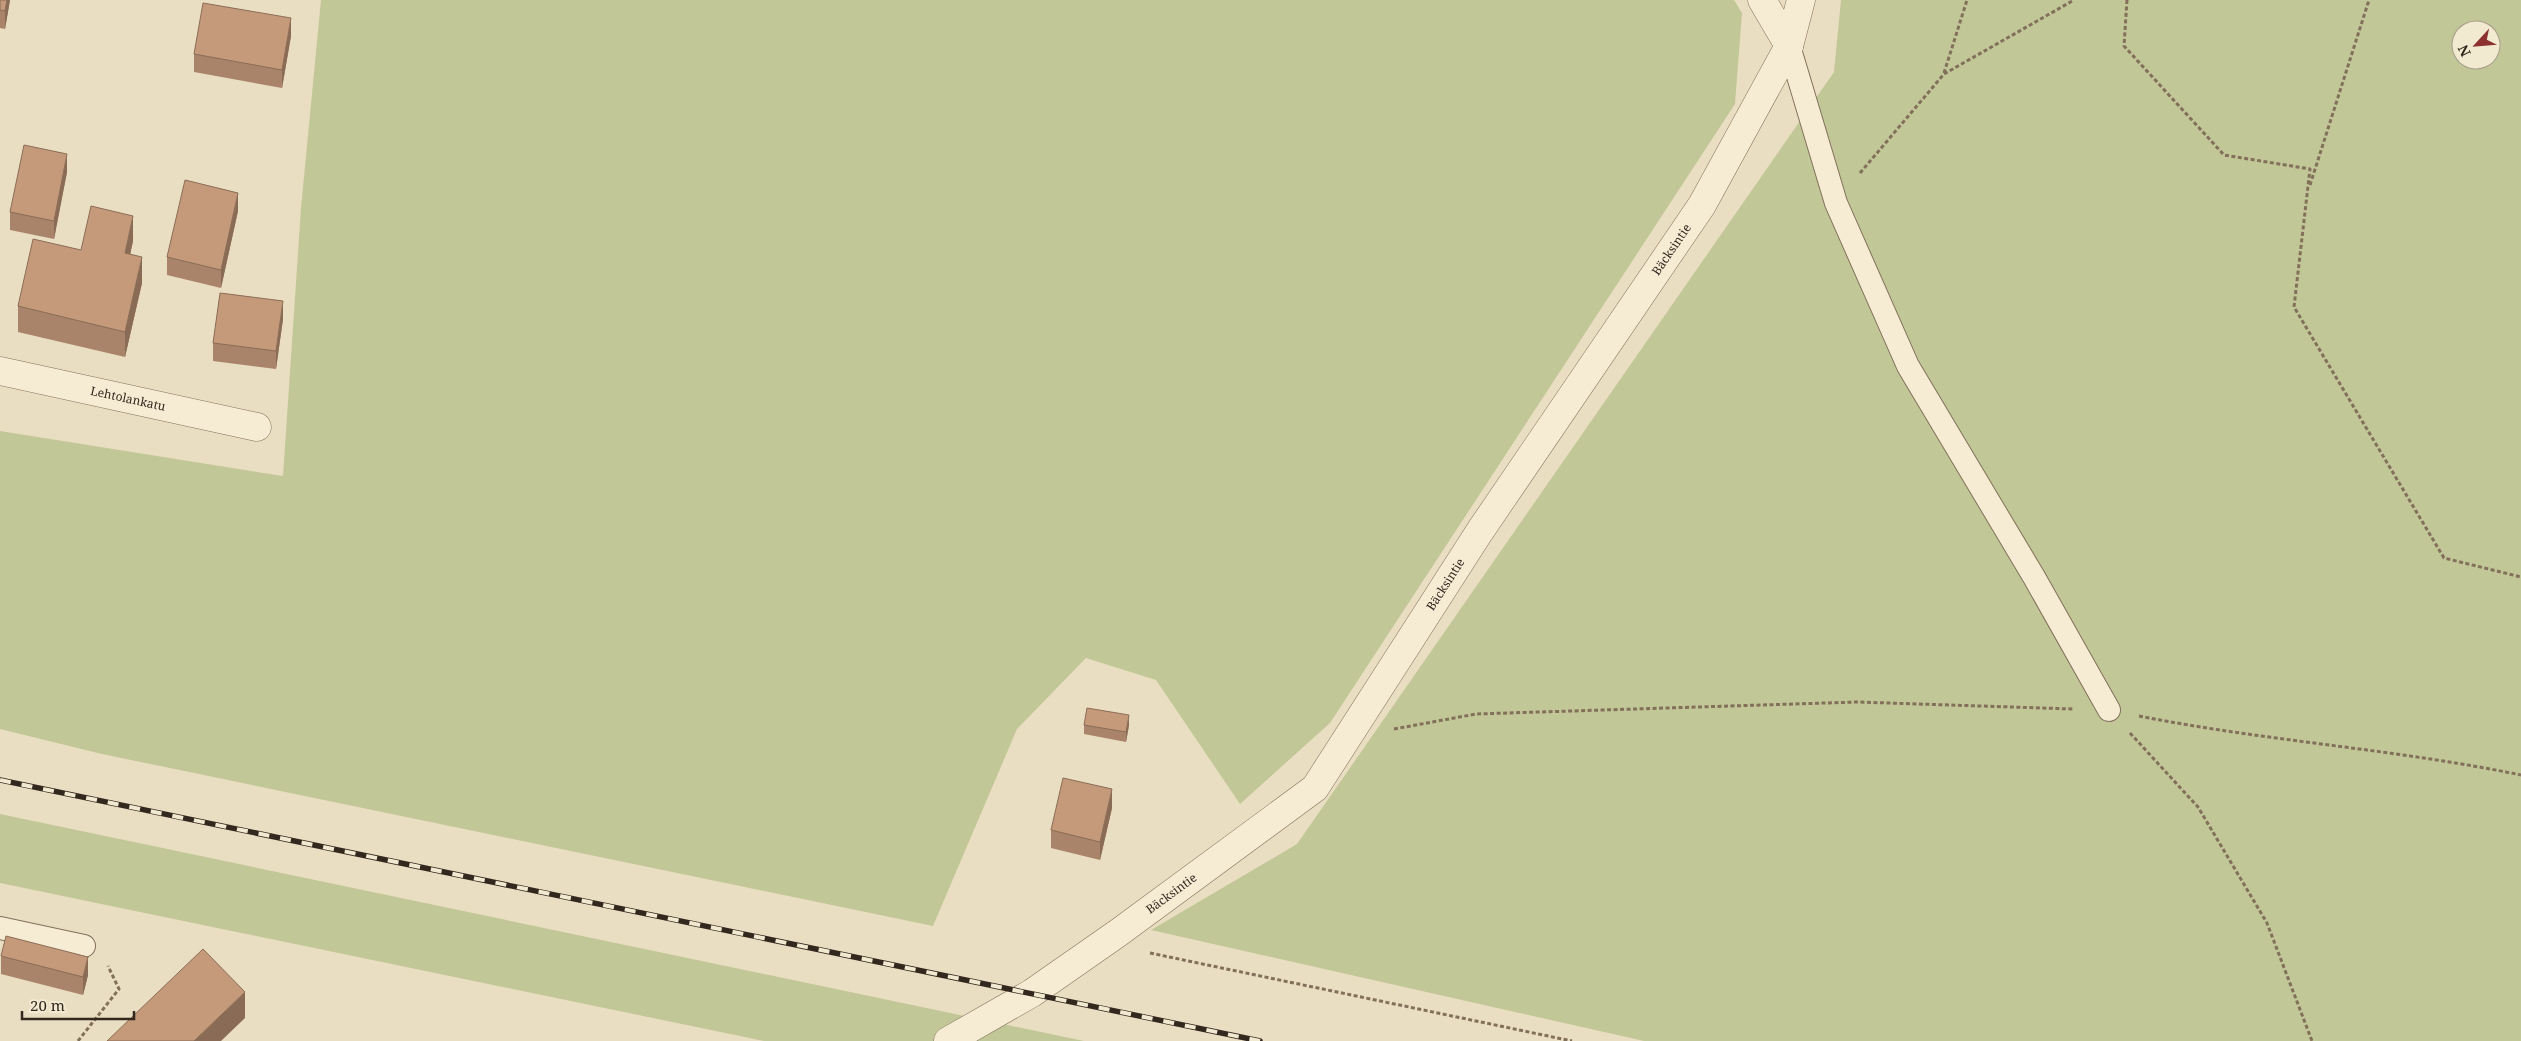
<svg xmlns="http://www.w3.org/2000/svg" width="2521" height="1041" viewBox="0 0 2521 1041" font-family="'Noto Serif',serif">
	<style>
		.green { fill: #c1c797; fill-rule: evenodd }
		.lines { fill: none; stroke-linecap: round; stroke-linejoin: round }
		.service-casing { stroke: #82705b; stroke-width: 24 }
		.minor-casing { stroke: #82705b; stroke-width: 29 }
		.tertiary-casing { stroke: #82705b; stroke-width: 29 }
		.path { stroke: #82705b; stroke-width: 3; stroke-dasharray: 4 2.5; stroke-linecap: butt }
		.service { stroke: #f6ecd4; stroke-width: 22 }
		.minor { stroke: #f6ecd4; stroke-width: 28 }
		.tertiary { stroke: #f6ecd4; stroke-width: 28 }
		.rail-casing { stroke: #33281e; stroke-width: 5.5 }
		.rail { stroke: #f2e9d1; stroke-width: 4; stroke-dasharray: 11; stroke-linecap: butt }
		.wall { fill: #a9846a }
		.shaded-wall { fill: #8a6c56 }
		.building { fill: #c59a7b; stroke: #8a6c56 }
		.labels { text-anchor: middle; stroke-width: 4; stroke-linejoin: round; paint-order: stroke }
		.street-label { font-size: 12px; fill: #33281e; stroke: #f2e9d1 }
	</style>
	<rect width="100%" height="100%" fill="#eadec2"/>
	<!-- green -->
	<g class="green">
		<polygon points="321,0 1734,0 1742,13 1735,104 1330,723 1240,804 1156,680 1086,658 1017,729 933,926 102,754 0,729 0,431 283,476 301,208"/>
		<path d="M 1841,0 L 2521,0 L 2521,1041 L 1644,1041 L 1151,930 L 1297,844 L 1834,72 ZM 2461,30 L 2491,30 L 2491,60 L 2461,60 Z"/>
		<polygon points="0,814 1084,1041 764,1041 0,883"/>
	</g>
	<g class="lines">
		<defs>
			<g id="service">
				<polyline points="1789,46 1836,203 1908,366 2034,577 2109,710"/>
				<polyline points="0,928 84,946"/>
			</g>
			<g id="minor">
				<polyline points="1762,0 1789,46"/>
				<path id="s1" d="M 0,371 L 257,427"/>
			</g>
			<g id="tertiary">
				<path id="s2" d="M 948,1041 L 1032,993 L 1118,933 L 1315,788 L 1480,531 L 1702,205 L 1789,46 L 1801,0"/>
			</g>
		</defs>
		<!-- service casing -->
		<use href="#service" class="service-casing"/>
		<!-- minor casing -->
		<use href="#minor" class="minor-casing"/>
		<!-- tertiary casing -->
		<use href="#tertiary" class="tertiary-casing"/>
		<!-- path -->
		<g class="path">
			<polyline points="2127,0 2124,46 2224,155 2310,169 2294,307 2444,558 2521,577"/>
			<polyline points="1944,73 1967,0"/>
			<polyline points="1860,173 1944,74 2074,0"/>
			<polyline points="2310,185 2369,0"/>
			<path d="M 2139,716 C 2265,741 2395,749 2521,775"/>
			<polyline points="1394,729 1476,714 1857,702 2073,709"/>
			<polyline points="2130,733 2198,807 2267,923 2312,1041"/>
			<polyline points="1150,953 1572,1041"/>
			<polyline points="78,1041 119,989 108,966"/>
		</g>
		<!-- service -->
		<use href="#service" class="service"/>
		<!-- minor -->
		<use href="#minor" class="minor"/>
		<!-- tertiary -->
		<use href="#tertiary" class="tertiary"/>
		<defs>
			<polyline id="rail" points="0,780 1260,1041"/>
		</defs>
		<!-- rail casing -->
		<use href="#rail" class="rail-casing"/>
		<!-- rail -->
		<use href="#rail" class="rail"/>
	</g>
	<!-- wall -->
	<g class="wall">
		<polygon points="0,0 10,0 5,29 0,28"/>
		<polygon points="291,36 282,88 194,72 194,54"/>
		<polygon points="67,172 54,239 10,230 10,212"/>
		<polygon points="238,211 221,288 167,275 167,257"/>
		<polygon points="133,241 130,254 142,283 125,357 18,332 18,306 81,250"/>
		<polygon points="283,319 276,369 213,361 213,343"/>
		<polygon points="1084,725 1129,725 1126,742 1084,734"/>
		<polygon points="1112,808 1100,860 1051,848 1051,830"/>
		<polygon points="1,956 88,975 83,995 1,974"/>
	</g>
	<!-- shaded-wall -->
	<g class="shaded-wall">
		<polygon points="7,0 10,0 5,29 5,11"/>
		<polygon points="291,18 291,36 282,88 282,70"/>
		<polygon points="67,154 67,172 54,239 54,221"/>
		<polygon points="238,193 238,211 221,288 221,270"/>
		<polygon points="133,216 133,241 125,279 125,253"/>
		<polygon points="142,257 142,283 125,357 125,332"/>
		<polygon points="283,301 283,319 276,369 276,351"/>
		<polygon points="1129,715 1129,725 1126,742 1126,732"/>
		<polygon points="1112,789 1112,808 1100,860 1100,842"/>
		<polygon points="88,957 88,975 83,995 83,977"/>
		<polygon points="245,992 245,1018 221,1041 194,1041"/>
	</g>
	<!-- building -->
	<g class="building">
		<polygon points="0,0 7,0 5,11 0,10"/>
		<polygon points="203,3 291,18 282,70 194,54"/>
		<polygon points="24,145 67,154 54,221 10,212"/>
		<polygon points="185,180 238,193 221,270 167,257"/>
		<polygon points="91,206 133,216 125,253 142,257 125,332 18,306 33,239 81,250"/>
		<polygon points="220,293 283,301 276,351 213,343"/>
		<polygon points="1087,708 1129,715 1126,732 1084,725"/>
		<polygon points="1063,778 1112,789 1100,842 1051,830"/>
		<polygon points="6,936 88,957 83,977 1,956"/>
		<polygon points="203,949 245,992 194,1041 107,1041"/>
	</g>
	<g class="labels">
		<!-- street labels -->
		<g class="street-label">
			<text dy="4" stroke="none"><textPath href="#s2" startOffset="1092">Bäcksintie</textPath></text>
			<text dy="4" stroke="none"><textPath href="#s1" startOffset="131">Lehtolankatu</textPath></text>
			<text dy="4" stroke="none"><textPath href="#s2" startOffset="688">Bäcksintie</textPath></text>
			<text dy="4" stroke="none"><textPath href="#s2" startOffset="268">Bäcksintie</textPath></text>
		</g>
	</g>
	<!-- north arrow -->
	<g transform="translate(2476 45) rotate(244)"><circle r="24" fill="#f2e9d1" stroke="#a69c89"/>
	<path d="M0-4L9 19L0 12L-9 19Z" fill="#8d3030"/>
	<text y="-8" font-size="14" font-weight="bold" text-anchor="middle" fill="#33281e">N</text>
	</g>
	<!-- scale -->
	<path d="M22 1011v8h112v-8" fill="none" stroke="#33281e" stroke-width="2.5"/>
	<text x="30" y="1011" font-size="15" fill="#33281e" stroke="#f2e9d1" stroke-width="4" paint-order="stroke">20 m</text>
</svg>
